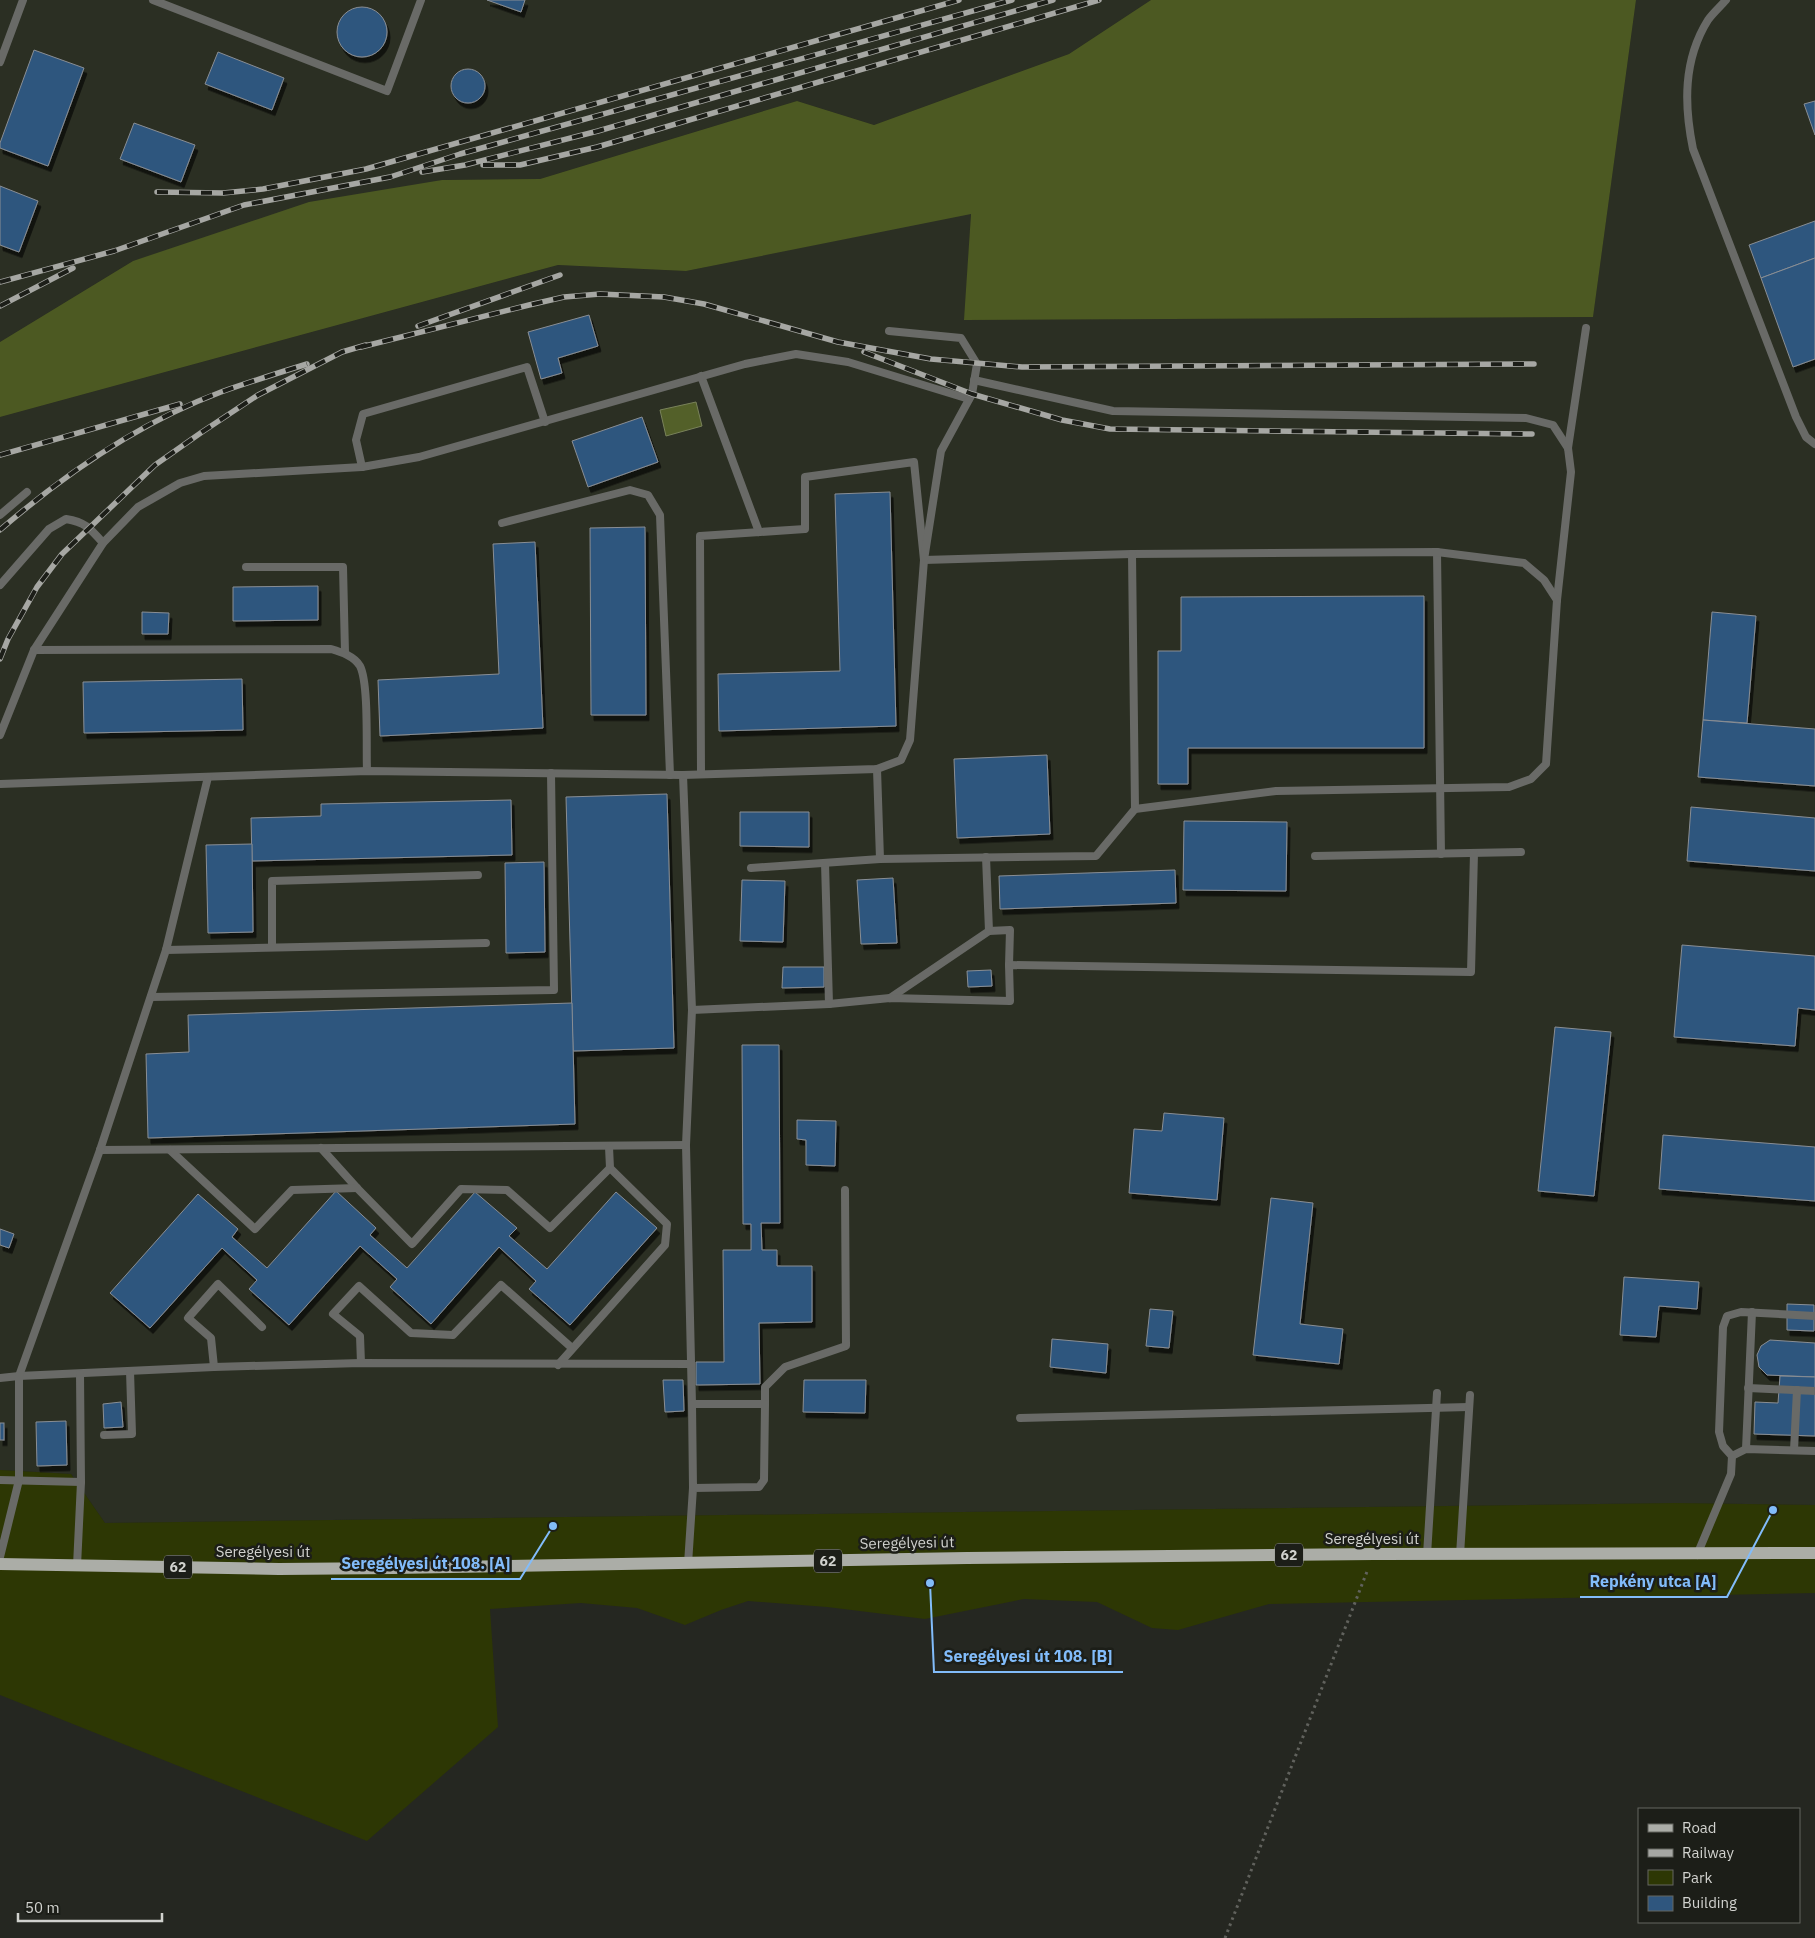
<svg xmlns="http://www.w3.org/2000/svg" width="1815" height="1938" viewBox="0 0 1815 1938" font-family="'IBM Plex Sans',sans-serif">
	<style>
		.built { fill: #2b2f23 }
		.green { fill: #2d3704 }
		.forest { fill: #4c5922 }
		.water { fill: #536029; stroke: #79825a }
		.building { fill: #2f567e; stroke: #898e94; filter: url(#shadow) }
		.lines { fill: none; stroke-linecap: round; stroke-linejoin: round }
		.path { stroke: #61625d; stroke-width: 3; stroke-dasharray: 2.5 4; stroke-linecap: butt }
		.service { stroke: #696a67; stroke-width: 8 }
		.primary { stroke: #abada7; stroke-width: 12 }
		.rail-casing { stroke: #a6a7a3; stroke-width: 5.5 }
		.rail { stroke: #1c1e18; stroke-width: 4; stroke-dasharray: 11; stroke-linecap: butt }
		.labels { text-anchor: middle; stroke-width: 5; stroke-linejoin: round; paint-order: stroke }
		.shield { fill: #1c1e18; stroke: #9b9c97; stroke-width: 1 }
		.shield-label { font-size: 14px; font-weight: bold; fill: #d1d2ce }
		.street-label { font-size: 15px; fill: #d1d2ce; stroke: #1c1e18 }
		.leader { fill: none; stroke: #82bcfa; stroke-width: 2 }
		.callout-dot { fill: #82bcfa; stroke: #1c1e18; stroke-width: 2 }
		.callout-label { font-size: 16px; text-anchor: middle; font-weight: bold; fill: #82bcfa; stroke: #1c1e18; stroke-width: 5; stroke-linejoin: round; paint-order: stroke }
	</style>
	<defs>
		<filter id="shadow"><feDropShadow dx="3" dy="5.5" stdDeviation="0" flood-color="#0009"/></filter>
	</defs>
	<rect width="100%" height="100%" fill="#252721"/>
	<!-- built -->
	<g class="built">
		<polygon points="0,0 1151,0 1069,54 874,125 797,101 540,179 442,180 133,261 0,342"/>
		<polygon points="1636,0 1815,0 1815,1505 1675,1503 105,1523 71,1474 0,1470 0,417 558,265 686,271 971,213 965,320 1593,316"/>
	</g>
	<!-- green -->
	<polygon class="green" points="0,1470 71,1474 105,1523 1675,1503 1815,1505 1815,1593 1269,1604 1178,1630 1152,1628 1097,1602 1024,1599 925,1619 827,1607 748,1601 721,1610 685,1625 637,1608 581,1603 490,1609 498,1727 367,1841 0,1695"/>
	<!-- forest -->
	<polygon class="forest" points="1151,0 1636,0 1593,317 964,320 971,214 686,271 558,265 0,417 0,342 133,261 309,202 442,180 540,179 797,101 874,125 1069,54"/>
	<!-- water -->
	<polygon class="water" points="696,402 702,426 666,436 660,410"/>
	<!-- building -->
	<g class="building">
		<polygon points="487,0 525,0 521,12"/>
		<circle cx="362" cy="32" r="25"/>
		<polygon points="34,50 84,68 48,166 0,148 0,143"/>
		<polygon points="218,52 284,78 272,110 205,84"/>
		<circle cx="468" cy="86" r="17"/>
		<polygon points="1815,101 1815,135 1804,104"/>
		<polygon points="134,123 195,145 181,182 120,159"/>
		<polygon points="0,186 38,201 19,252 0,245"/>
		<polygon points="1815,221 1815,258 1761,278 1749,245"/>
		<polygon points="1815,258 1815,359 1793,367 1761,278"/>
		<polygon points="589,315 598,346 558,358 562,373 541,379 528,332"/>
		<polygon points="642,417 658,462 588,487 572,441"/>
		<polygon points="890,492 896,726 719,731 718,674 840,671 835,494"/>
		<polygon points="645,527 646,715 591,715 590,528"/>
		<polygon points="535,542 543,728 380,736 378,680 499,674 493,544"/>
		<polygon points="318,586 318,620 233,621 233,587"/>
		<polygon points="1424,596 1424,748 1188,748 1188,784 1158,784 1158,651 1181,651 1181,597"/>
		<polygon points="142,612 169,613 168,634 142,634"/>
		<polygon points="1712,612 1756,616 1747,723 1703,720"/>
		<polygon points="242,679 243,730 84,733 83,682"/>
		<polygon points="1703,720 1815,729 1815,786 1698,777"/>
		<polygon points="1047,755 1050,834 957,838 954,759"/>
		<polygon points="667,794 674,1048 573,1051 566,797"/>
		<polygon points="511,800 512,855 252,861 251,818 321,816 321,804"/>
		<polygon points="1691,807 1815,818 1815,871 1687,861"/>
		<polygon points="740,812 809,812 809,847 740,846"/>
		<polygon points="1184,821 1287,822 1286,891 1183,890"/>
		<polygon points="252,844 253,932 208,933 206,845"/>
		<polygon points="544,862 545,952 506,953 505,863"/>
		<polygon points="1175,870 1176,903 1000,909 999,876"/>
		<polygon points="893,878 897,943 861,944 857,880"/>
		<polygon points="742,880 785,881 783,942 740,941"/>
		<polygon points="1682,945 1815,956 1815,1010 1798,1008 1795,1046 1674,1037"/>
		<polygon points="783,967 824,967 824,987 782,988"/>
		<polygon points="991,970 992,986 968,987 967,971"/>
		<polygon points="572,1003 575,1124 148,1138 146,1054 189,1052 188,1015"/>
		<polygon points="1555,1027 1611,1032 1594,1196 1538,1191"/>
		<polygon points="742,1045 779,1045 780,1223 761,1223 762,1250 777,1250 777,1266 812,1266 812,1322 759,1323 760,1384 696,1385 696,1362 724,1362 723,1250 751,1250 751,1224 743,1224"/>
		<polygon points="1164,1113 1224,1118 1217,1200 1129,1193 1134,1129 1162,1131"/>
		<polygon points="797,1120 836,1121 835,1166 806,1165 806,1140 797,1139"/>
		<polygon points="1663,1135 1815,1147 1815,1201 1659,1189"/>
		<polygon points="336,1191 376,1228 370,1235 407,1268 475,1192 517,1228 509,1236 547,1269 616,1192 657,1228 570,1325 529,1289 536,1281 499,1247 431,1324 390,1287 397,1279 360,1246 289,1325 249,1289 257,1280 222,1248 150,1328 110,1293 198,1194 238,1229 232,1237 267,1268"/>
		<polygon points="1271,1198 1313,1203 1300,1324 1343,1329 1339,1364 1253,1355"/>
		<polygon points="0,1229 14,1234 9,1248 0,1245"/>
		<polygon points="1624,1277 1699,1282 1697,1309 1659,1306 1656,1337 1620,1335"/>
		<polygon points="1787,1304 1814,1305 1814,1331 1787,1330"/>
		<polygon points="1150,1309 1173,1311 1169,1348 1146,1346"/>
		<polygon points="1052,1339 1108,1344 1106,1373 1050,1367"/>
		<polygon points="1770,1340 1815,1343 1815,1377 1767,1375 1759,1367 1757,1355 1761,1346"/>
		<polygon points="1780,1376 1815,1377 1815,1436 1754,1434 1755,1402 1778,1403"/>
		<polygon points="663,1380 683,1380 684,1411 665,1412"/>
		<polygon points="804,1380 866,1380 865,1413 803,1412"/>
		<polygon points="121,1402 123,1427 104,1428 103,1404"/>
		<polygon points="66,1421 67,1465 37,1466 36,1422"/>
		<rect x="0" y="1423" width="4" height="17"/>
	</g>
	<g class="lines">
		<!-- path -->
		<polyline class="path" points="1225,1938 1368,1569"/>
		<!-- service -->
		<g class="service">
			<polyline points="153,0 387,91 421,0"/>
			<path d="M 1726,0 C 1720,7 1713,13 1708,20 C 1683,60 1684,105 1693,149 L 1796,417 L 1806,437 L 1815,444"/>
			<polyline points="0,62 23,0"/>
			<polyline points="701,376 759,532"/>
			<polyline points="974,380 1113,411 1526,418 1553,425 1568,448 1571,472 1557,600"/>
			<polyline points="1568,448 1586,328"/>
			<polyline points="362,467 356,440 363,414 527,367 545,422"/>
			<polyline points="0,515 27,492"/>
			<polyline points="502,523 630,490 648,495 660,515 670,775"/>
			<polyline points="1437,552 1441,854"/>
			<polyline points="246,567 343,567 345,653"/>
			<path d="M 0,585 L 49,529 L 66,519 C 85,522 90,528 103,543"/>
			<path d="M 34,650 L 331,649 C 341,652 354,656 360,666 C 369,684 366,748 367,771"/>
			<polyline points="0,735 34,650 103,543 138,507 180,483 204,476 362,467 419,457 745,364 796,354 848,362 969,399"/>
			<polyline points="877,769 880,859"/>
			<polyline points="701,774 700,536 805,529 805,477 914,462 924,560 1132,554 1437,552 1524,563 1544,580 1557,600 1546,764 1531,779 1509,787 1276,791 1135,809"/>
			<polyline points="683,775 692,1010 686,1145 692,1404"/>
			<polyline points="0,784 367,771 683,775 877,769 901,760 910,740 924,560 941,451 972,394 977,364 961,338 889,331"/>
			<polyline points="1315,856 1521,852"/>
			<polyline points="825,863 829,1004"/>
			<polyline points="751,868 880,859 1096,856 1135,809 1132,554"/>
			<polyline points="989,931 1010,930 1009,965"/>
			<polyline points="272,947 272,881 478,875"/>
			<polyline points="166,950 486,943"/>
			<polyline points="151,997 554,990 551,773"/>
			<polyline points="890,998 989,931 986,857"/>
			<polyline points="692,1010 829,1004 890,998 1010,1001 1009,965 1471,972 1474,853"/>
			<polyline points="321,1148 357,1188 412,1244 461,1189 507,1190 550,1228 610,1168"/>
			<polyline points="100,1150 686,1145"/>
			<polyline points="170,1150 255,1229 292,1190 357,1188"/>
			<polyline points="361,1363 360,1336 333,1314 359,1286 411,1333 453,1335 501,1285 572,1348"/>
			<polyline points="558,1365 665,1245 667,1224 610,1168 609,1147"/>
			<polyline points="214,1367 211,1338 188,1318 218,1284 262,1327"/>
			<polyline points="0,1378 19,1376 214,1367 361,1363 691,1364"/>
			<polyline points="1748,1388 1815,1391"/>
			<polyline points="765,1404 765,1387 785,1367 846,1346 845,1190"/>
			<polyline points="1020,1418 1469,1407"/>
			<polyline points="104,1435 132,1434 130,1371"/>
			<polyline points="1746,1449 1752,1312"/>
			<polyline points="1794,1450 1797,1390"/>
			<polyline points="1732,1456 1746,1449 1815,1451"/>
			<polyline points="0,1480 81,1482"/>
			<polyline points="1427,1555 1437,1393"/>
			<polyline points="1460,1555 1470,1395"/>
			<polyline points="1697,1555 1731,1474 1732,1456 1723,1446 1719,1432 1723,1327 1727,1316 1741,1312 1815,1316"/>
			<polyline points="0,1557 19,1480 19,1376 100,1150 166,950 208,777"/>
			<polyline points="688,1564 693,1488 692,1404 765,1404 764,1480 759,1487 693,1488"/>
			<polyline points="77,1566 81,1482 80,1374"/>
		</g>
		<!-- primary -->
		<polyline class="primary" points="0,1564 279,1569 394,1568 967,1558 1374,1554 1815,1553"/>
		<defs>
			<g id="rail">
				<polyline points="483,165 520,165 597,147 1099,0"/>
				<polyline points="422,172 465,165 598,131 1053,0"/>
				<polyline points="157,192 223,193 263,189 366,169 959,0"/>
				<polyline points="0,282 114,251 244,205 390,177 460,154 1012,0"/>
				<polyline points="0,306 73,268"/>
				<polyline points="418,326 560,275"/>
				<polyline points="361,347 529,305 564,297 600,294 664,297 704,304 838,342 931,359 1022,367 1534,364"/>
				<polyline points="864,352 972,394 1062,420 1110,429 1532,434"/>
				<polyline points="0,455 180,404"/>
				<path d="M 0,530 C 66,473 138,423 221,392 C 249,382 278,373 307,364"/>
				<polyline points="0,659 8,639 37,587 62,554 155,465 202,432 258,395 342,352 366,345"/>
			</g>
		</defs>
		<!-- rail casing -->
		<use href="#rail" class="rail-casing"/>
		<!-- rail -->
		<use href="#rail" class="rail"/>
	</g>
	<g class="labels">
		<!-- shield labels -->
		<g class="shield">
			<rect x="1275" y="1543.5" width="28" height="23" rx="4"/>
			<rect x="814" y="1549.5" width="28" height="23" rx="4"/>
			<rect x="164" y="1555.5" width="28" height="23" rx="4"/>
		</g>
		<g class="shield-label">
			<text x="1289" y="1560">62</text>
			<text x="828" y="1566">62</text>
			<text x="178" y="1572">62</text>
		</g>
		<!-- street labels -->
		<g class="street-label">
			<text x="1372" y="1544">Seregélyesi út</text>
			<text transform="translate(907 1543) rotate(-1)" y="5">Seregélyesi út</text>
			<text x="263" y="1557">Seregélyesi út</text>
		</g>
	</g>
	<!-- callouts -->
	<path class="leader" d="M553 1526L520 1579H331M1773 1510L1727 1597H1580M930 1583L934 1672H1123"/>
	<g class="callout-dot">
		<circle cx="553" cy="1526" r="5"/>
		<circle cx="1773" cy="1510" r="5"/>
		<circle cx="930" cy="1583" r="5"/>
	</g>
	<g class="callout-label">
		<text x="426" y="1569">Seregélyesi út 108. [A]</text>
		<text x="1653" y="1587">Repkény utca [A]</text>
		<text x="1028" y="1662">Seregélyesi út 108. [B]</text>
	</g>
	<!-- legend -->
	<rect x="1638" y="1808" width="162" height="115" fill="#1c1e18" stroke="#646661"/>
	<rect x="1648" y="1824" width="25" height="8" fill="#abada7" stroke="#646661"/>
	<text x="1682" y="1833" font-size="15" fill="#d1d2ce">Road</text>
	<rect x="1648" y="1849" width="25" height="8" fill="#a6a7a3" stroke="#646661"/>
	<text x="1682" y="1858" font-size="15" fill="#d1d2ce">Railway</text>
	<rect x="1648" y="1870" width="25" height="15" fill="#2d3704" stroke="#646661"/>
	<text x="1682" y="1883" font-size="15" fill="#d1d2ce">Park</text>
	<rect x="1648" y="1896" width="25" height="15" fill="#2f567e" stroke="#646661"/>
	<text x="1682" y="1908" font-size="15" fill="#d1d2ce">Building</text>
	<!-- scale -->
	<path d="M18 1913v8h144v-8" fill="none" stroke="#d1d2ce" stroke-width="2.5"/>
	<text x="25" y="1913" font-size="15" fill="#d1d2ce" stroke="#1c1e18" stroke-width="4" paint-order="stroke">50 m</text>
</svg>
